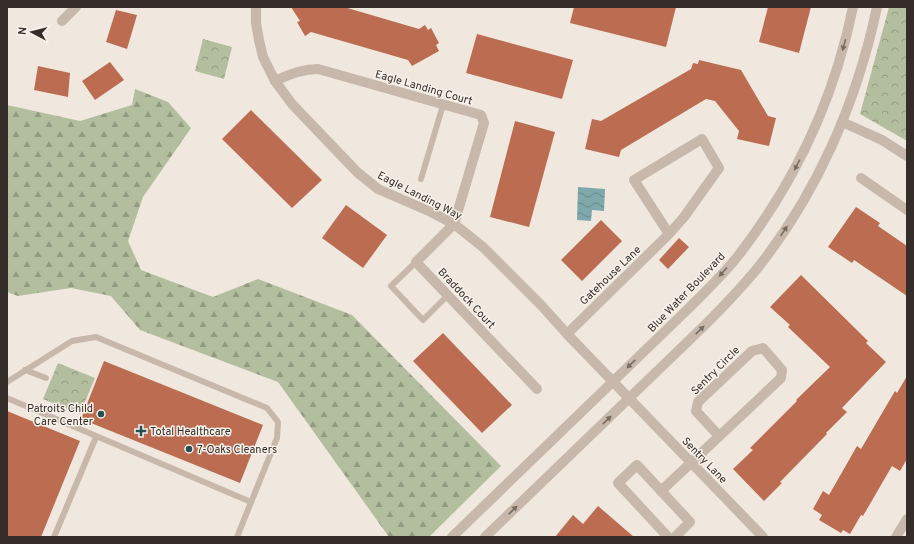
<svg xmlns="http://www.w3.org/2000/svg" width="914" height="544" viewBox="0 0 914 544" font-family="Overpass,sans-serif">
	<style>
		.forest { fill: url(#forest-firs) }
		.park { fill: url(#park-crowns) }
		.water { fill: url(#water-waves) }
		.building { fill: #bb6c51 }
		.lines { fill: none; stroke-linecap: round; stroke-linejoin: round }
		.service { stroke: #c7b8ab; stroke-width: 6 }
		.minor { stroke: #c7b8ab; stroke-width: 10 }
		.tertiary { stroke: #c7b8ab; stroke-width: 10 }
		.oneway { fill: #776c64 }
		.poi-dot { fill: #235053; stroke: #f8f2ea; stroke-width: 1.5 }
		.labels { text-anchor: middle; stroke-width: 3; stroke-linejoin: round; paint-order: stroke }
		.street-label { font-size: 11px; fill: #352d29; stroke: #f8f2ea }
		.poi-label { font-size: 11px; fill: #352d29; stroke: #f8f2ea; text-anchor: start }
	</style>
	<defs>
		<pattern id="forest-firs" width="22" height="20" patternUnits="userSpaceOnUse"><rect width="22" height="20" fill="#b3be9f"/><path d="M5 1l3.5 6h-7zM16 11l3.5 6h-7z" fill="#929b82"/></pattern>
		<pattern id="park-crowns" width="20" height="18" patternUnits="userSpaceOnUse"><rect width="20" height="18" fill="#b3be9f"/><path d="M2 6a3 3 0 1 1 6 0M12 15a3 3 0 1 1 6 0" fill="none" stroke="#929b82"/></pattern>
		<pattern id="water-waves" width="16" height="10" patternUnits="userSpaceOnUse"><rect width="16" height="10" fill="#7fa8aa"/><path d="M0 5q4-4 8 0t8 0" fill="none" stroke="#69898a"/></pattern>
	</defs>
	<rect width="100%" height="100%" fill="#f0e8de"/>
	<!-- forest -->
	<polygon class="forest" points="135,89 168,102 191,128 143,197 128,241 141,270 213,297 258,279 352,315 501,466 429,537 389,537 278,382 140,330 111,296 71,288 18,296 7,292 7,105 80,121 132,105"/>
	<!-- park -->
	<g class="park">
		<polygon points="889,7 907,7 907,141 860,114"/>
		<polygon points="203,39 232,47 224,79 195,71"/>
		<polygon points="58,363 95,378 80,414 43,399"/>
	</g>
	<!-- water -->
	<polygon class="water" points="578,187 605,189 604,211 592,210 591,221 577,220"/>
	<!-- building -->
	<g class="building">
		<polygon points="291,7 344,7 419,29 425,25 428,30 431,28 439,43 436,45 439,51 412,66 408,60 311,32 305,36 297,22 300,21"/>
		<polygon points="574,7 676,7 666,47 570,23"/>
		<polygon points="768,7 811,7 799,53 759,42"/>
		<polygon points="116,10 137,15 127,49 106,42"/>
		<polygon points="477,34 573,60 562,99 466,73"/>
		<polygon points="699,60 741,70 768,116 776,118 769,146 737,139 739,131 715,101 706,99 621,150 619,157 585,149 592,119 601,121 691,69 693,63 698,64"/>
		<polygon points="110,62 124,80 95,100 82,81"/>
		<polygon points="38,66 70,73 68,97 34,90"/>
		<polygon points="251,110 322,180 292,208 222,139"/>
		<polygon points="515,121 555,132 529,227 490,217"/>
		<polygon points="346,205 387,235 363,268 322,238"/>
		<polygon points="856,207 880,223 878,226 907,246 907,296 854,260 852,263 828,247"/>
		<polygon points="601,220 622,241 582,281 561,260"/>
		<polygon points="679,238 689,247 668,269 659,260"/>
		<polygon points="801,275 868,341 866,343 886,362 842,408 847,412 826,433 827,434 780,482 782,483 764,501 733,469 753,450 750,448 797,401 796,400 830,367 788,327 790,325 770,307"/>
		<polygon points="443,333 512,405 482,433 413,361"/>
		<polygon points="104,361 263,425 240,483 81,419"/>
		<polygon points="907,376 907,459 900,471 892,466 863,516 861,515 850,534 843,530 841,533 819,520 822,515 813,509 823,491 829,495 857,446 861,449 895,391 897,393"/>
		<polygon points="7,411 80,441 41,537 7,537"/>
		<polygon points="598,506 634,537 555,537 573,515 583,524"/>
	</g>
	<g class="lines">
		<!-- service -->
		<g class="service">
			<polyline points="421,179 443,105"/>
			<polyline points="416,262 391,286 423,320 448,295"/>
			<polyline points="25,370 46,378"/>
			<polyline points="7,382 72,341 96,337 267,408 278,422 277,438 237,537"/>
			<polyline points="7,398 251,502"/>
			<polyline points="54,537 96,437"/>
		</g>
		<!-- minor -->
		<g class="minor">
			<polyline points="256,7 256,23 259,40 263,57 275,81 292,104 357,172 378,189 431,212 454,224 483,247 541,305 567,334 763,537"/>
			<polyline points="62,21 76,7"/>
			<path d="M 275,81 C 289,74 302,69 318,69 L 481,115 L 484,123 L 454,224 L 416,262 L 537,389"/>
			<polyline points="842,122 882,140 907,156"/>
			<polyline points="861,178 907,210"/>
			<polyline points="567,334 669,234 684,217 719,168 702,139 634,180 669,234"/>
			<polyline points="661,491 781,378 782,370 763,348 752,351 698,402 696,411 719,436"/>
			<polyline points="668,537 618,483 637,465 690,522 675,537"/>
			<polyline points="896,537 907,519"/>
		</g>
		<!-- tertiary -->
		<g class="tertiary">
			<path d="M 452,537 L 688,309 C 705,292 723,275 738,256 C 796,181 834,100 853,7"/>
			<path d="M 485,537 L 706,324 C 723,307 740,289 756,270 C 817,194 857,102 877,7"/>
		</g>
	</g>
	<!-- one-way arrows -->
	<defs><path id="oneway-solid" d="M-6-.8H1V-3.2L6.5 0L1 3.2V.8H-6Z"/></defs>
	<g class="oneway">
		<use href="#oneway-solid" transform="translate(844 45) rotate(106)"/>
		<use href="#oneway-solid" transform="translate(797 165) rotate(118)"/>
		<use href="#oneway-solid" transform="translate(784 231) rotate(-56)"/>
		<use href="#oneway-solid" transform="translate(723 272) rotate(131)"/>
		<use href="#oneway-solid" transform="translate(700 330) rotate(-44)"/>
		<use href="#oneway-solid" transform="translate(631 364) rotate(136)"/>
		<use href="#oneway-solid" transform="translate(607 420) rotate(-44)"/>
		<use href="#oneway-solid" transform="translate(513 510) rotate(-44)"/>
	</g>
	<!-- markers -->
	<g class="poi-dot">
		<circle cx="101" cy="414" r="4"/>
		<path d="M139 425h4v4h4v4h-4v4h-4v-4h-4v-4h4z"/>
		<circle cx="189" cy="449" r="4"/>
	</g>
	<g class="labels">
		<!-- street labels -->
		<g class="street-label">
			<text transform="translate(424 87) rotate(16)" y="4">Eagle Landing Court</text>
			<text transform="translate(420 195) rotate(27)" y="4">Eagle Landing Way</text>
			<text transform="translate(610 275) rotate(-44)" y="4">Gatehouse Lane</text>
			<text transform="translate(686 292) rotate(-46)" y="4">Blue Water Boulevard</text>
			<text transform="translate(467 298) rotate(47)" y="4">Braddock Court</text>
			<text transform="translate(715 370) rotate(-45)" y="4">Sentry Circle</text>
			<text transform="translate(705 460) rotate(46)" y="4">Sentry Lane</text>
		</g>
		<!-- poi labels -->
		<g class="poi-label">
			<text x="93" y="412" text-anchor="end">Patroits Child<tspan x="93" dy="13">Care Center</tspan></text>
			<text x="150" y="435">Total Healthcare</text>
			<text x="197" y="453">7-Oaks Cleaners</text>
		</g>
	</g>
	<!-- border -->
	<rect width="914" height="544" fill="none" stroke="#352d29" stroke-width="16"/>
	<!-- north arrow -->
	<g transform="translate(32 32) rotate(277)" stroke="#f8f2ea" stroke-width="3" paint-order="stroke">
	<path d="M0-3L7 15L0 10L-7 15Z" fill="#352d29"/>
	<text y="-6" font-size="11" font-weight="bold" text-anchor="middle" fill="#352d29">N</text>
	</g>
</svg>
